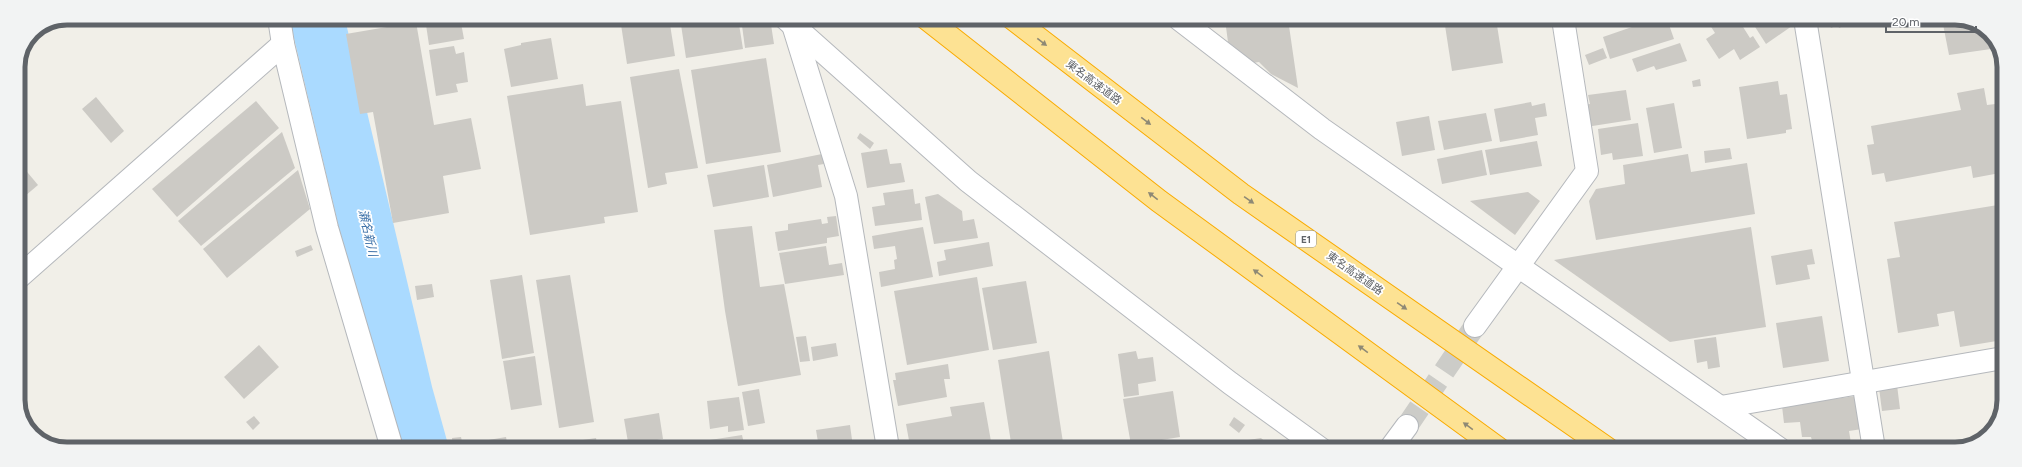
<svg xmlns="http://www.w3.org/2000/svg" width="2022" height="467" viewBox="0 0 2022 467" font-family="Figtree,'Noto Sans JP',sans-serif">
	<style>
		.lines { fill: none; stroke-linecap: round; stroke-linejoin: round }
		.river { stroke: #aadaff; stroke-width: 54 }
		.building { fill: #cccac5 }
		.minor-tunnel { stroke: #ccccc8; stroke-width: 22; stroke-dasharray: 22 11; stroke-linecap: butt }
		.minor-casing { stroke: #b5b8bc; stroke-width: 24 }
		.highway-casing { stroke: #f9ab00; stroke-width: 24 }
		.minor { stroke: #fff; stroke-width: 22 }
		.highway { stroke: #fde293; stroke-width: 22 }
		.oneway { fill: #8e8975 }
		.labels { text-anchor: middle; stroke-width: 3.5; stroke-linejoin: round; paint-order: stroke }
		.shield { fill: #fff; stroke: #8f9295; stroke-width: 1 }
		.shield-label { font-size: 10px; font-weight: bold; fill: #5f6368 }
		.street-label { font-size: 11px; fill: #5f6368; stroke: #fff }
		.water-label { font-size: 12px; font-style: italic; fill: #4174aa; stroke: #fff }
		.rim { fill: none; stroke: #5f6368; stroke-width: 5 }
	</style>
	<rect width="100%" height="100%" fill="#f1efe8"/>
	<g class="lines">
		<!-- river -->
		<polyline class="river" points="317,18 406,394 421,448"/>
	</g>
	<!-- building -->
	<g class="building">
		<polygon points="425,18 460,18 464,39 429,45"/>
		<polygon points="620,18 669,18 675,56 627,64"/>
		<polygon points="680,18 738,18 743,49 686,58"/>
		<polygon points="741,18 770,18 774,44 745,48"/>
		<polygon points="1187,19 1223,19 1223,20 1195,23"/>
		<polygon points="1288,19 1298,88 1271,74 1259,62 1253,63 1228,42 1226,27"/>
		<polygon points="1444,19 1496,19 1503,63 1452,71"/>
		<polygon points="1655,19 1667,19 1674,39 1610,59 1603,37"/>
		<polygon points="1712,19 1738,19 1750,38 1753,36 1760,47 1740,60 1734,49 1719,59 1706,39 1715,33 1708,22"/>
		<polygon points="1750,19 1787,19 1792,26 1766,44"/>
		<polygon points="1827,19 1859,19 1839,28 1838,25 1831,28"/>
		<polygon points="1942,19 1965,19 1992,35 1998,48 1949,55"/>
		<polygon points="416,22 434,125 471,118 481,169 443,176 449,213 393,223 373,112 360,114 346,34"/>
		<polygon points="551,38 558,79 511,87 504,49 521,45 521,43"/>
		<polygon points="1680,43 1687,61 1656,70 1654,66 1637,72 1632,59"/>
		<polygon points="454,46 456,54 464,52 468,82 456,84 458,92 436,96 429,50"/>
		<polygon points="1603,48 1607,58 1589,65 1585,55"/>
		<polygon points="766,58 781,152 706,164 691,70"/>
		<polygon points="679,69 698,168 665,173 667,184 648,188 630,77"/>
		<polygon points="1700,79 1701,86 1693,87 1692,81"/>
		<polygon points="1778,81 1780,95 1787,94 1792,129 1786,130 1786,133 1747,139 1739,87"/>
		<polygon points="583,84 586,106 621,101 638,212 604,217 605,223 530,235 507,96"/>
		<polygon points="1984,88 1987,105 2004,103 2004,162 1999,163 2000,173 1973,178 1971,166 1886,182 1884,173 1872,175 1867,145 1874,144 1871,126 1961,110 1957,93"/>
		<polygon points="1626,90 1631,120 1586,127 1583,105 1590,104 1588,95"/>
		<polygon points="96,97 124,131 111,143 82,109"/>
		<polygon points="256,101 279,128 177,217 152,189"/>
		<polygon points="1531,102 1532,106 1545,103 1547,116 1535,118 1538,135 1500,142 1494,109"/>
		<polygon points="1674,103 1682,148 1654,153 1646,108"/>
		<polygon points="1486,113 1492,141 1444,150 1438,121"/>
		<polygon points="1429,116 1435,150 1402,156 1396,122"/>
		<polygon points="1638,123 1643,156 1613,160 1612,153 1601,155 1598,129"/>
		<polygon points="282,132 295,168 201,246 178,221"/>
		<polygon points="860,133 874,143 870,149 857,138"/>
		<polygon points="1537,141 1542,166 1490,175 1485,150"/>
		<polygon points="1730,148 1732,159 1705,163 1704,151"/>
		<polygon points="887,149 890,164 901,163 905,182 867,188 861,153"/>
		<polygon points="1482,150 1487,175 1442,184 1437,159"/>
		<polygon points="822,154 824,164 818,165 822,187 773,197 767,165"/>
		<polygon points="1688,154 1691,172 1747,163 1755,214 1596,240 1589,201 1596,189 1625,184 1623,165"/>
		<polygon points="18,161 38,185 18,202"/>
		<polygon points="764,165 769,197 713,207 707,175"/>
		<polygon points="298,170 310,209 227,278 203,249"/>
		<polygon points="913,189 915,204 920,203 922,220 875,226 872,207 885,205 883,193"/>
		<polygon points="1528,192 1540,201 1515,235 1470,201"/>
		<polygon points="938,194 962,211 963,221 974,219 978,238 934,244 925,197"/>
		<polygon points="2004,204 2003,340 1960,347 1954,311 1937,314 1939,326 1898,333 1887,259 1900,257 1894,222"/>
		<polygon points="836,216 839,236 827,238 827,243 778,251 775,232 788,230 788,224 821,219 822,224 828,223 827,217"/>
		<polygon points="752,226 760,287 784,284 801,375 738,386 725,311 714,230"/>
		<polygon points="923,227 933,277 881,287 879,272 895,269 894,260 897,259 895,246 874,249 872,236"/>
		<polygon points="1751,227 1766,327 1670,342 1554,260"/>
		<polygon points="989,242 993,266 939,276 937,262 946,260 944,250"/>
		<polygon points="311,245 313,250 297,257 295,251"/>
		<polygon points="826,246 829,265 842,263 844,275 785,284 779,253"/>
		<polygon points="1812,249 1815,264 1807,265 1810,279 1776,285 1771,256"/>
		<polygon points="522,275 534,353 502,359 490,280"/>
		<polygon points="570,275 594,422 559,428 536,280"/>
		<polygon points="977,277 989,350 907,365 894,291"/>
		<polygon points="1026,281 1037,343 993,350 982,288"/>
		<polygon points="432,284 434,297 417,300 415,286"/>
		<polygon points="1822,316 1829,361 1783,368 1776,323"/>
		<polygon points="806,336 810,361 800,362 796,337"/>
		<polygon points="1716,337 1720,367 1708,369 1707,361 1697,363 1694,340"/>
		<polygon points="836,343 838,356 813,361 811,347"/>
		<polygon points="259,345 279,367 244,399 224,377"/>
		<polygon points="1049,351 1064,449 1012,449 998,360"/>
		<polygon points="1136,351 1138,359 1153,357 1156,381 1138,384 1139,395 1124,397 1118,354"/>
		<polygon points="535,356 542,405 511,410 503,361"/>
		<polygon points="948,364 950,379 944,379 947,397 898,406 893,380 896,380 895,373"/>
		<polygon points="1897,385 1900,409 1882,411 1879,388"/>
		<polygon points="759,389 765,423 748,426 742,392"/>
		<polygon points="1173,391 1180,437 1131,445 1123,399"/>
		<polygon points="1856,396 1862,429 1849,431 1851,443 1814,448 1811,437 1802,437 1800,422 1784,423 1782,406"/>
		<polygon points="739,397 744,430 728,432 728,426 710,429 707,401"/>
		<polygon points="984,402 992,447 943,448 942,446 927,448 926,445 910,446 906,424 952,416 950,407"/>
		<polygon points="659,413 663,439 645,442 646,447 629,448 624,419"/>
		<polygon points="254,416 260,423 253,430 246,422"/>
		<polygon points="1234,417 1245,425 1239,433 1229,425"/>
		<polygon points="850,425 853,447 865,445 866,448 819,448 816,430"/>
		<polygon points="742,435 745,448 711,448 710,440"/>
		<polygon points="461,437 463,446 453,447 452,438"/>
		<polygon points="506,437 508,448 466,448 465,444"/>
		<polygon points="596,438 598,448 563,448 563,443"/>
		<polygon points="1261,438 1273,449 1224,449 1223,444"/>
		<polygon points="1213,441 1214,449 1184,449 1183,446"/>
	</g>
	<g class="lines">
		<!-- minor-tunnel -->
		<polyline class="minor-tunnel" points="1407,426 1475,326"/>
		<defs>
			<g id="minor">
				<polyline points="279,18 283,44"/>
				<polyline points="785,18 968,181 1230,383 1321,449"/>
				<polyline points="1179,19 1322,129 1780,449"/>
				<polyline points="1805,19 1874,449"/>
				<polyline points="793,25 846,196 888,448"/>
				<polyline points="18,278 283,44 327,228 392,448"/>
				<polyline points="1475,326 1587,171 1563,19"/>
				<polyline points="1721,407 2003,358"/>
				<polyline points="1390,449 1407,426"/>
			</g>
			<g id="highway">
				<polyline points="926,18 1159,201 1499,449"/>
				<polyline points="1012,18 1241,194 1608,449"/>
			</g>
		</defs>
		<!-- minor casing -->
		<use href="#minor" class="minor-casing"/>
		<!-- highway casing -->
		<use href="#highway" class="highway-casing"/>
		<!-- minor -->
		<use href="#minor" class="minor"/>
		<!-- highway -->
		<use href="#highway" class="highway"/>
	</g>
	<!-- one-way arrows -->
	<defs><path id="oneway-solid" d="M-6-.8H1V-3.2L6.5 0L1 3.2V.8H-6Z"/></defs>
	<g class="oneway">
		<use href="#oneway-solid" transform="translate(1042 42) rotate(38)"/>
		<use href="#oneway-solid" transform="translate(1146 121) rotate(37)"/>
		<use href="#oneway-solid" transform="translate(1153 196) rotate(-142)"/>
		<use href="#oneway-solid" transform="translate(1249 200) rotate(35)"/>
		<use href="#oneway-solid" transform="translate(1258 273) rotate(-144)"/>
		<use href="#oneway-solid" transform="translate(1402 306) rotate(35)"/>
		<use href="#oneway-solid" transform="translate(1363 349) rotate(-144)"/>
		<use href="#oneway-solid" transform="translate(1468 426) rotate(-144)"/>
	</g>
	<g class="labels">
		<!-- shield labels -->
		<rect class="shield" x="1296" y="231" width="20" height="16" rx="3"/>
		<g class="shield-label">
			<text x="1306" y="243">E1</text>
		</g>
		<!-- street labels -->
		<g class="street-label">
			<text transform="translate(1094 82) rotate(37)" y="4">東名高速道路</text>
			<text transform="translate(1355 273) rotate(35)" y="4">東名高速道路</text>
		</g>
		<!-- water labels -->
		<g class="water-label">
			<text transform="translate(368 233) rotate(77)" y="4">瀬名新川</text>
		</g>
	</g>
	<!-- crop -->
	<path d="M0 0H2022V467H0ZM67 25H1955A42 42 0 0 1 1997 67V400A42 42 0 0 1 1955 442H67A42 42 0 0 1 25 400V67A42 42 0 0 1 67 25Z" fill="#f2f3f3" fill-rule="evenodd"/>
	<path class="rim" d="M67 25H1955A42 42 0 0 1 1997 67V400A42 42 0 0 1 1955 442H67A42 42 0 0 1 25 400V67A42 42 0 0 1 67 25Z"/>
	<!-- scale -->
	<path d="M1886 26v6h90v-6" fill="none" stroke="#5f6368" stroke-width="2"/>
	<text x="1892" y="26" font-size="12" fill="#5f6368" stroke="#ffffff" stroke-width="3" paint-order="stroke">20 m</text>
</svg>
